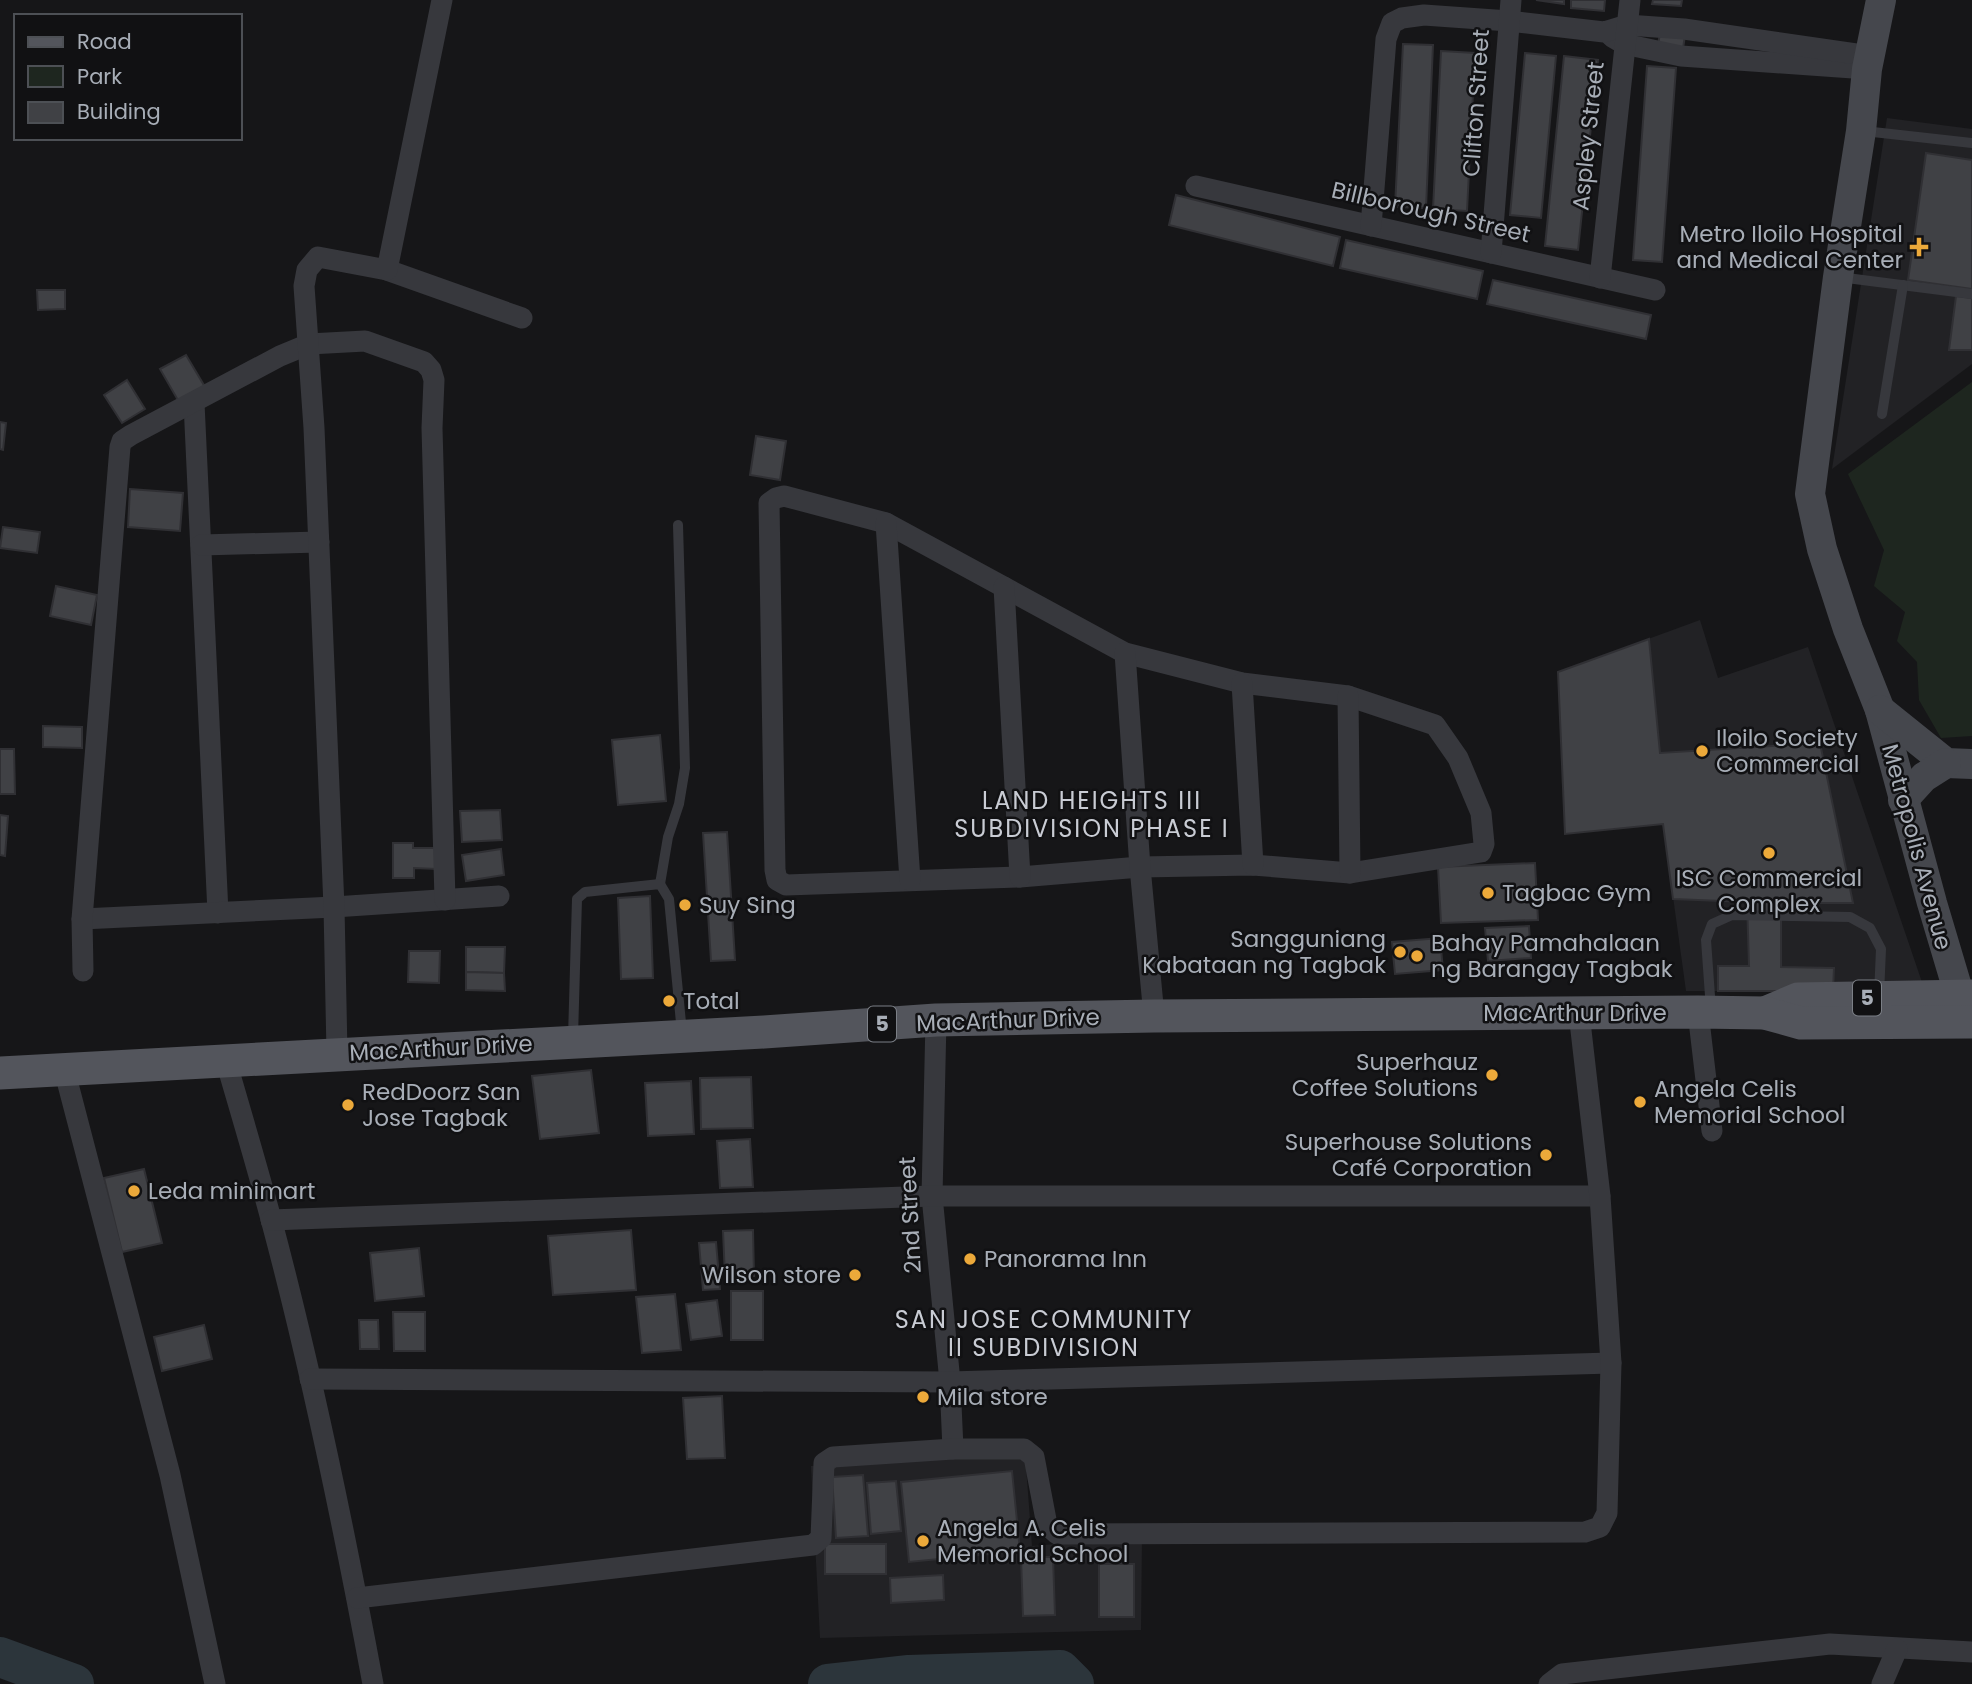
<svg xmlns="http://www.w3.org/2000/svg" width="1972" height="1684" viewBox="0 0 1972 1684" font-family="Poppins,sans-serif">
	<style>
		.built { fill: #222225 }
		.green { fill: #1e261f }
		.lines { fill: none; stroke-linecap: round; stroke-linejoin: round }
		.river { stroke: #2c353b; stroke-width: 40 }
		.building { fill: #404145; stroke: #303034; stroke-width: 2 }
		.lane { stroke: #37383d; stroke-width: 10 }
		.street { stroke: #37383d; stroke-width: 21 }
		.secondary { stroke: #45474d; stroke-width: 30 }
		.primary { stroke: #53555c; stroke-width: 33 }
		.poi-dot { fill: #eca93a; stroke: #111113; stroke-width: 2.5 }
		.labels { text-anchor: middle; stroke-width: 5; stroke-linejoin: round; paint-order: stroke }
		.shield { fill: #111113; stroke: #7b7f86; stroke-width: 2 }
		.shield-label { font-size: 21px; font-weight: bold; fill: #a8aeb7 }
		.street-label { font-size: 23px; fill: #a8aeb7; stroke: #111113 }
		.poi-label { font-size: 23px; fill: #a8aeb7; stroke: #111113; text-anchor: start }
		.neighbourhood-label { font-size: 24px; letter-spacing: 2px; fill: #c9ccd4; stroke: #111113 }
	</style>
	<rect width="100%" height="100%" fill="#161618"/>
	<!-- built -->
	<g class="built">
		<polygon points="1887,118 1972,129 1972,364 1832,469"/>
		<polygon points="1700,620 1718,678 1808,647 1925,991 1686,991 1663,824 1565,834 1558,672"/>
		<polygon points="1025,1453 1032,1546 1142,1537 1141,1630 820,1638 811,1466"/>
	</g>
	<!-- green -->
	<polygon class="green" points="1972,382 1972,736 1941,738 1919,700 1917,662 1897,641 1905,612 1874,586 1884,550 1848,474"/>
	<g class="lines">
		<!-- river -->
		<g class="river">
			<polyline points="0,1657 74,1684"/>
			<polyline points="828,1684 909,1675 1060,1670 1074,1684"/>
		</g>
	</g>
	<!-- building -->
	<g class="building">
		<polygon points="1536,0 1564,0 1564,4"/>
		<polygon points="1571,0 1605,0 1604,11 1571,8"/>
		<polygon points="1653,0 1682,0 1681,6 1652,4"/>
		<polygon points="1660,32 1685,35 1683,49 1658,46"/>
		<polygon points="1403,44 1433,45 1426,208 1395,207"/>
		<polygon points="1441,51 1475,53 1467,211 1433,209"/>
		<polygon points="1525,53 1556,56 1541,218 1510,215"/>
		<polygon points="1564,56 1598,60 1578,250 1545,246"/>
		<polygon points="1647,66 1676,68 1662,262 1633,260"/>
		<polygon points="1926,153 1972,160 1972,289 1908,280"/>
		<polygon points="1176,195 1340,237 1333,266 1169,225"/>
		<polygon points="1346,240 1483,271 1477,299 1340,268"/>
		<polygon points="1493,280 1651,315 1646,339 1487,304"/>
		<polygon points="37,290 65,290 65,309 38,310"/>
		<polygon points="1956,296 1972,298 1972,350 1949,350"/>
		<polygon points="186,355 205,387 179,402 160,369"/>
		<polygon points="127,380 145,409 122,423 104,395"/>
		<polygon points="0,422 6,423 3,450 0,449"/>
		<polygon points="756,436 786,441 780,480 750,475"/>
		<polygon points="130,489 183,493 180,531 128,527"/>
		<polygon points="3,527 40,532 37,553 0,548"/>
		<polygon points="56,586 97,595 91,625 50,616"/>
		<polygon points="1649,639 1660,753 1820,743 1853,903 1781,903 1781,967 1834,968 1833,991 1718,991 1718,966 1749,966 1747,902 1673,899 1663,824 1565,834 1558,672"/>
		<polygon points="43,726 82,727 82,748 43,747"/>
		<polygon points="660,735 666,801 618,805 612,740"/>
		<polygon points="0,749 14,749 15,794 0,794"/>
		<polygon points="500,810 502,840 462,842 460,811"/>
		<polygon points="0,815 8,816 5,856 0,855"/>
		<polygon points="727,832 735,960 711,961 703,833"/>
		<polygon points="393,843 413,843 413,848 437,848 437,869 414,868 414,878 393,878"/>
		<polygon points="501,849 504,875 466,881 462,855"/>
		<polygon points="1535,863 1538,920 1441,923 1438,867"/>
		<polygon points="650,896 653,978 621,979 618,898"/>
		<polygon points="1529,926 1531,958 1488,961 1485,928"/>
		<polygon points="1440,938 1443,970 1395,974 1392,942"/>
		<polygon points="466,947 505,947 504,973 466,972"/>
		<polygon points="409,951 440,951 439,983 408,982"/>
		<polygon points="466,972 504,973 505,991 466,990"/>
		<polygon points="591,1070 599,1133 540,1139 532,1076"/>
		<polygon points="751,1077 753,1128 701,1129 700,1078"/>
		<polygon points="691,1081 694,1134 648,1136 645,1083"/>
		<polygon points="750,1139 753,1187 720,1188 717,1141"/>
		<polygon points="144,1169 162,1243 122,1252 104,1178"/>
		<polygon points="631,1230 636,1290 553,1295 548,1236"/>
		<polygon points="753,1230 754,1276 725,1277 723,1231"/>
		<polygon points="716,1242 720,1289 703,1290 699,1243"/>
		<polygon points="419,1248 424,1296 375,1301 370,1253"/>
		<rect x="731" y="1291" width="32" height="49"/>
		<polygon points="675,1294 681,1350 642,1353 636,1297"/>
		<polygon points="717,1300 722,1336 691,1340 686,1304"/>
		<polygon points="393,1312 425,1312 425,1351 394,1351"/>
		<polygon points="359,1320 378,1320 379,1349 360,1349"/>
		<polygon points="204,1325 212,1359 162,1371 154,1337"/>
		<polygon points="722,1396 725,1458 687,1459 683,1398"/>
		<polygon points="1012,1471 1020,1551 909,1562 901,1482"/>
		<polygon points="863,1475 868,1536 836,1538 832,1477"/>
		<polygon points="896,1481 901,1531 871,1534 867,1483"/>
		<rect x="825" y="1544" width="61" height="30"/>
		<polygon points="1021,1557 1053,1557 1055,1615 1023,1616"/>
		<rect x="1099" y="1564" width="35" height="53"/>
		<polygon points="943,1575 944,1600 891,1603 890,1578"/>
	</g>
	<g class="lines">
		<!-- lane -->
		<g class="lane">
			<polyline points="1864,131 1972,143"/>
			<polyline points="1839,277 1972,294"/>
			<polyline points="1882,414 1903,285"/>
			<polyline points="660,884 668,837 679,804 685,768 678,525"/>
			<polyline points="1711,1010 1706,940 1712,924 1732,915 1850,917 1870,928 1881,949 1879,995"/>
			<polyline points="573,1037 577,899 585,892 660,884 669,899 682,1033"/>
		</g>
		<!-- street -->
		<g class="street">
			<polyline points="1612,37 1624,44 1681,56 1867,69"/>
			<polyline points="1196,186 1655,290"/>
			<polyline points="1371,226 1386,39 1392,23 1402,18 1424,15 1509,21 1604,32 1627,25 1684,29 1870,56"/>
			<polyline points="1491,253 1511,0"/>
			<polyline points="387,270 522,318"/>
			<polyline points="1600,278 1630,0"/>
			<polyline points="194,403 218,913"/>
			<polygon points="784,496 886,523 1125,653 1242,683 1348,696 1435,725 1458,758 1481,813 1484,844 1481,852 1350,873 1253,865 1140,867 1020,877 786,885 777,880 775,870 769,503 776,498"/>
			<polyline points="886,523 910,880"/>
			<polyline points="201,545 319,542"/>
			<polyline points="1004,587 1020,877"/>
			<polyline points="1125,653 1140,867 1154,1016"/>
			<polyline points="1242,683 1253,865"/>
			<polyline points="1348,696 1350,873"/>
			<polyline points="82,919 334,907 499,896"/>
			<polyline points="83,971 82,919 120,447 122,441 131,435 280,356 309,344 365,341 424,362 431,370 434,380 432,428 445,900"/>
			<polyline points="1698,1012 1712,1131"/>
			<polyline points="936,1020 932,1196 950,1382 953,1449"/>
			<polyline points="337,1053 334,907 314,428 304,286 307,270 318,257 387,270 442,0"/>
			<path d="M 226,1061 C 241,1113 257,1166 271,1219 C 312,1372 344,1528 373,1684"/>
			<polyline points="64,1069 170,1475 215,1684"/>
			<polyline points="271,1220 932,1196 1600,1196"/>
			<polyline points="310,1379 950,1382 1611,1363"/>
			<polyline points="357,1598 813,1545 821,1538 824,1463 833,1457 953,1449 1024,1449 1034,1457 1047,1525 1057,1534 1585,1532 1600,1527 1607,1513 1611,1363 1600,1196 1579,1013"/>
			<polyline points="1549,1684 1562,1674 1830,1644 1972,1652"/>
			<polyline points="1882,1684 1897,1649"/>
		</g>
		<!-- secondary -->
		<g class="secondary">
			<polyline points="1881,0 1867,69 1861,131 1838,277 1810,494 1822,549 1848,629 1880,710 1932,903 1960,997 1968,1016"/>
			<polyline points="1880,710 1946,763 1972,764"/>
			<polyline points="1903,800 1924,777 1946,763"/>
		</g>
		<!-- primary -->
		<g class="primary">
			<polyline points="1765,1013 1798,999 1972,996"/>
			<polyline points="0,1073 764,1032 936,1020 1154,1016 1698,1012 1765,1013 1801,1023 1972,1022"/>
		</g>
	</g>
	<!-- markers -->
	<g class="poi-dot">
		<path d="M1915.5 236.5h7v7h7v7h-7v7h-7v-7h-7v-7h7z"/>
		<circle cx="1702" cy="751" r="7"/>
		<circle cx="1769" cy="853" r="7"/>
		<circle cx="1488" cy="893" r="7"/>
		<circle cx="685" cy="905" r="7"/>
		<circle cx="1400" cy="952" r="7"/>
		<circle cx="1417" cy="956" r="7"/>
		<circle cx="669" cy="1001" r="7"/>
		<circle cx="1492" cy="1075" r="7"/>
		<circle cx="1640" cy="1102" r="7"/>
		<circle cx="348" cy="1105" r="7"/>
		<circle cx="1546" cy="1155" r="7"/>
		<circle cx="134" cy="1191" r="7"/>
		<circle cx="970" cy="1259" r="7"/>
		<circle cx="855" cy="1275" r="7"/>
		<circle cx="923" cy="1397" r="7"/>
		<circle cx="923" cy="1541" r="7"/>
	</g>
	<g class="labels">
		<!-- shield labels -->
		<g class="shield">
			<rect x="1853" y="980.5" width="28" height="35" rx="5"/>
			<rect x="868" y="1006.5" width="28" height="35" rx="5"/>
		</g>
		<g class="shield-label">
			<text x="1867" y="1005">5</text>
			<text x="882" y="1031">5</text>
		</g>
		<!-- street labels -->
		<g class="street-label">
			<text transform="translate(1476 103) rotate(-86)" y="8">Clifton Street</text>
			<text transform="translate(1588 136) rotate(-84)" y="8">Aspley Street</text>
			<text transform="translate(1431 212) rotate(13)" y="8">Billborough Street</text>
			<text transform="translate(1917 847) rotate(75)" y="8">Metropolis Avenue</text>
			<text x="1575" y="1021">MacArthur Drive</text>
			<text transform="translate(1008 1020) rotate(-2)" y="8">MacArthur Drive</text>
			<text transform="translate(441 1048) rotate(-3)" y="8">MacArthur Drive</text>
			<text transform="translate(910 1215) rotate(-93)" y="8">2nd Street</text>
		</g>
		<!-- poi labels -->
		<g class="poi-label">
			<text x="1903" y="242" text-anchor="end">Metro Iloilo Hospital<tspan x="1903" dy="26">and Medical Center</tspan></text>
			<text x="1716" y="746">Iloilo Society<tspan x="1716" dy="26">Commercial</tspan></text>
			<text x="1769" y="886" text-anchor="middle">ISC Commercial<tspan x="1769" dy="26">Complex</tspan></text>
			<text x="1502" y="901">Tagbac Gym</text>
			<text x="699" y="913">Suy Sing</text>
			<text x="1386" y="947" text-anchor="end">Sangguniang<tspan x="1386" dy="26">Kabataan ng Tagbak</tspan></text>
			<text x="1431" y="951">Bahay Pamahalaan<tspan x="1431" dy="26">ng Barangay Tagbak</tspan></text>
			<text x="683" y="1009">Total</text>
			<text x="1478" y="1070" text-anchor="end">Superhauz<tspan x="1478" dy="26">Coffee Solutions</tspan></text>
			<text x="1654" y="1097">Angela Celis<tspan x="1654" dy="26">Memorial School</tspan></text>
			<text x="362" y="1100">RedDoorz San<tspan x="362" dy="26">Jose Tagbak</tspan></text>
			<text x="1532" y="1150" text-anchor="end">Superhouse Solutions<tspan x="1532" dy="26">Café Corporation</tspan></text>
			<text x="148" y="1199">Leda minimart</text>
			<text x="984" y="1267">Panorama Inn</text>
			<text x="841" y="1283" text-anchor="end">Wilson store</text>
			<text x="937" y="1405">Mila store</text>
			<text x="937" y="1536">Angela A. Celis<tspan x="937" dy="26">Memorial School</tspan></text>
		</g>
		<!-- neighbourhood labels -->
		<g class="neighbourhood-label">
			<text x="1092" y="809">LAND HEIGHTS III<tspan x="1092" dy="28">SUBDIVISION PHASE I</tspan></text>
			<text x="1044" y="1328">SAN JOSE COMMUNITY<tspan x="1044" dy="28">II SUBDIVISION</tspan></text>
		</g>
	</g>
	<!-- legend -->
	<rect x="14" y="14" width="228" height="126" fill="#111113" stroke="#4d5055" stroke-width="2"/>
	<rect x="28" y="37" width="35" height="10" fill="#53555c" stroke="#4d5055" stroke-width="2"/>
	<text x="77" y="49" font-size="21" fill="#a8aeb7">Road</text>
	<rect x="28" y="66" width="35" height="21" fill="#1e261f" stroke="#4d5055" stroke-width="2"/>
	<text x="77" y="84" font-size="21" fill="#a8aeb7">Park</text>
	<rect x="28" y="102" width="35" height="21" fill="#404145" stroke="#4d5055" stroke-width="2"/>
	<text x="77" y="119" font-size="21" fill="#a8aeb7">Building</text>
</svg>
